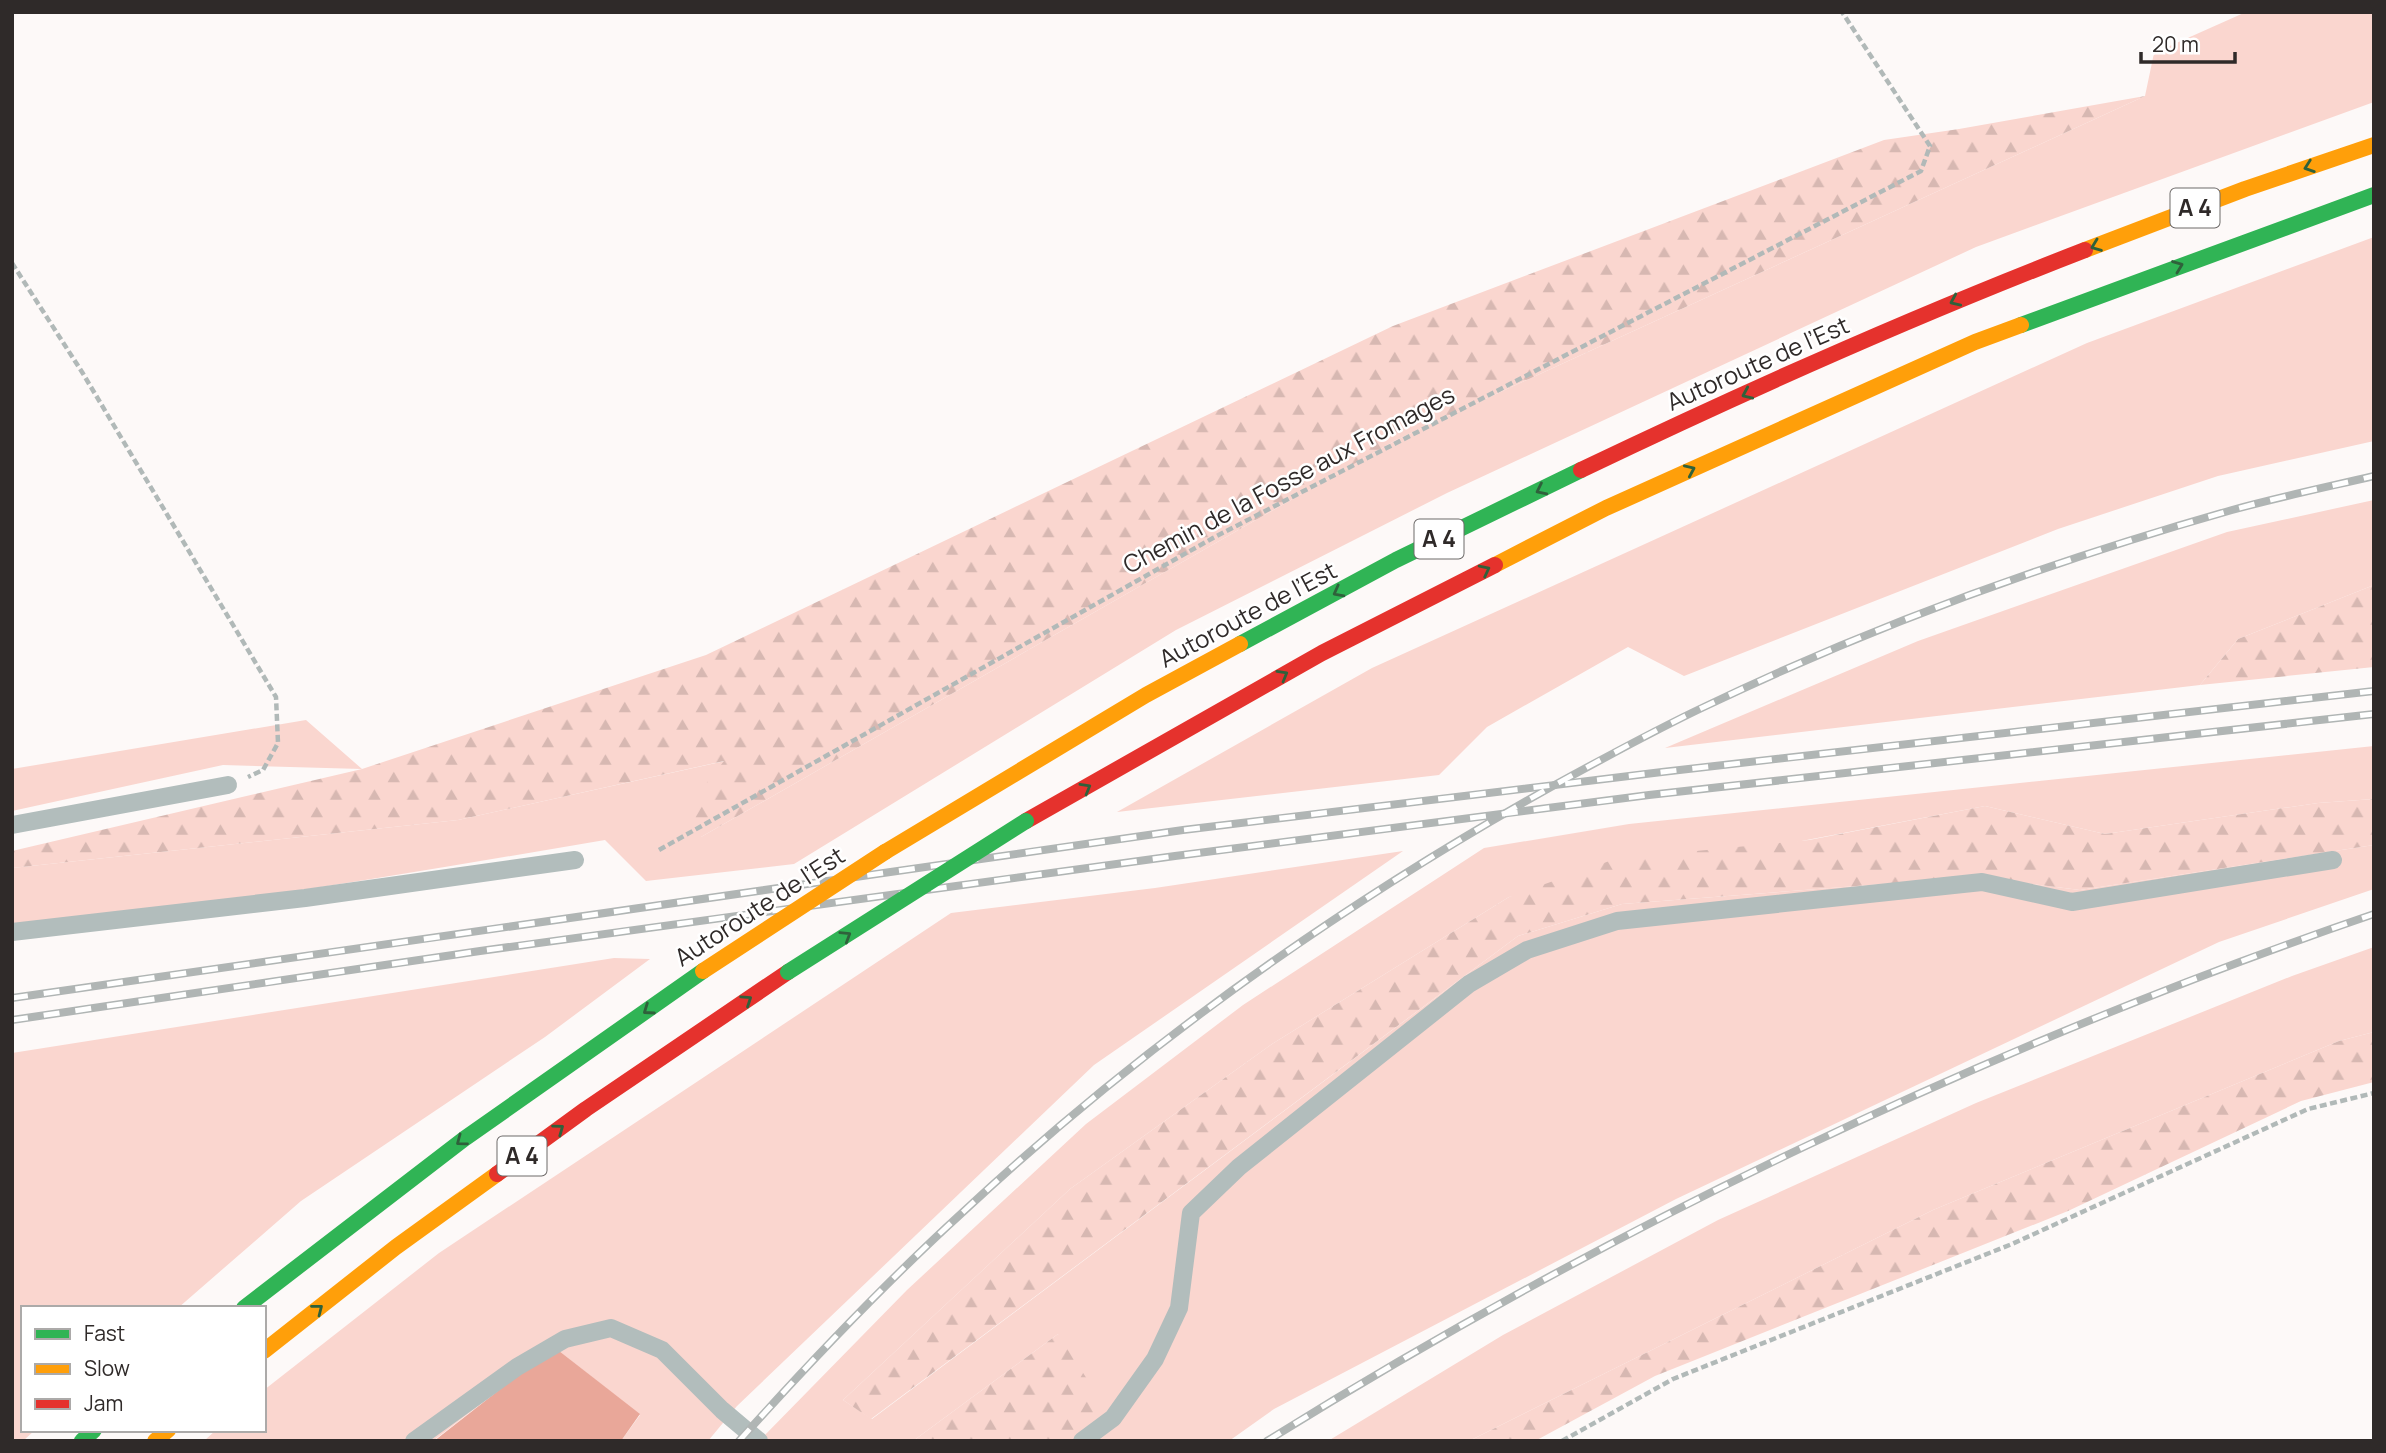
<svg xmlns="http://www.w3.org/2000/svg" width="2386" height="1453" viewBox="0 0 2386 1453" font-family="Manrope,sans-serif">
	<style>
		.green { fill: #fad6cf }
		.forest { fill: url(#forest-firs) }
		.water { fill: #e9a799 }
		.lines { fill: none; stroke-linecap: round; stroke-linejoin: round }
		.path { stroke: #b1b9b8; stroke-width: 4.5; stroke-dasharray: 7 3.5; stroke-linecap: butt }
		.lane { stroke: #b2bdbc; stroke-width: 18 }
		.fast { stroke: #30b455; stroke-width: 16 }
		.slow { stroke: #ff9f0a; stroke-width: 16 }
		.jam { stroke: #e5322d; stroke-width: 16 }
		.rail-casing { stroke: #b0b5b4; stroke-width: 8 }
		.rail { stroke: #fff; stroke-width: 5; stroke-dasharray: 16; stroke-linecap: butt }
		.fast-bridge { stroke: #30b455; stroke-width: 16 }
		.slow-bridge { stroke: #ff9f0a; stroke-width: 16 }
		.oneway { stroke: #2f613b }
		.labels { text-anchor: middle; stroke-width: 5; stroke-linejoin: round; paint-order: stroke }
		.shield { fill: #fff; stroke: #6d6a69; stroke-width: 2 }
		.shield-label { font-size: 23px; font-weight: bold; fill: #2f2a29 }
		.street-label { font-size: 24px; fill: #2f2a29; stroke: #fff }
	</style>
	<defs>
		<pattern id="forest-firs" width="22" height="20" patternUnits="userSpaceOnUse" patternTransform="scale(1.75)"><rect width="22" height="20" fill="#fad6cf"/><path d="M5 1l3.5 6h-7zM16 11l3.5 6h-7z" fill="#d7b8b2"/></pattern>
	</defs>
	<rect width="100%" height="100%" fill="#fdf9f8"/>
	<!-- green -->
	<g class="green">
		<path d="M 2246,12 L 2374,12 L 2374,102 L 1976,247 L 1447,493 L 1176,630 L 794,864 L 646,881 L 605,840 C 408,873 211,909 12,926 L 12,868 L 458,820 L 725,761 L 701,837 L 1396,440 L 2145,96 L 2154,53 Z"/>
		<polygon points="2374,237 2374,441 2218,476 2058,529 1684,676 1628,647 1487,727 1439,775 1117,812 1372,668 2087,343"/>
		<polygon points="2374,500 2374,585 2238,639 2200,685 1665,748 1918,641 2227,532"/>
		<polygon points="306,720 362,769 223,765 12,811 12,769"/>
		<polygon points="2374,746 2374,799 2318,803 2105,834 1985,806 1509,897 1272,1044 1070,1189 843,1400 872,1419 1518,936 1622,904 1974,877 2080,890 2374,845 2374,889 2219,942 1676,1199 1274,1409 1229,1441 1076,1441 1058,1334 913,1441 759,1441 907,1290 1086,1124 1243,1005 1484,848 1629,824"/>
		<polygon points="1403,851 1094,1065 737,1406 708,1441 621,1441 640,1415 554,1347 433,1441 204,1441 216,1430 264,1430 264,1390 439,1253 951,913 1155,888"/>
		<polygon points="2374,947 2374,1032 2339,1041 1933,1210 1469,1441 1328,1441 1503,1335 1718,1220 1976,1103 2292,976"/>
		<polygon points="614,958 650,959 545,1037 301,1201 178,1308 23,1308 23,1430 35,1430 23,1441 12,1441 12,1053"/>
	</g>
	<!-- forest -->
	<g class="forest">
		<polygon points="2145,96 1396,440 701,837 679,818 724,761 458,820 12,868 12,851 362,769 706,655 1393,326 1884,140 1959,129"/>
		<polygon points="2374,585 2374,667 2200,685 2238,639"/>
		<polygon points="2374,799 2374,845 2080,890 1974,877 1622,904 1518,936 871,1419 843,1400 1070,1189 1272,1044 1509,897 1615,859 1809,840 1985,806 2105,834 2318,803"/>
		<polygon points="2374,1032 2374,1082 2301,1101 2068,1211 1655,1376 1535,1441 1469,1441 1933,1210 2339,1041"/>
		<polygon points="1058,1334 1107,1410 1076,1441 913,1441"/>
	</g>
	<!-- water -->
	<polygon class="water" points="554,1347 640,1414 621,1441 434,1441"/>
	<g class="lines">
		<!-- path -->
		<g class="path">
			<polyline points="12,263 82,372 276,697 278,743 263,770 248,777"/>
			<polyline points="659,850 1213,538 1921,171 1930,146 1842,12"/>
			<polyline points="1562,1441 1673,1379 2012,1244 2308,1109 2374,1093"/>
		</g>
		<!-- lane -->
		<g class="lane">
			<polyline points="12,825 228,785"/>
			<polyline points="12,932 305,898 575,860"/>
			<polyline points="414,1441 517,1367 565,1339 611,1328 662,1350 722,1410 759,1441"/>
			<polyline points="1082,1441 1113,1418 1155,1359 1179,1308 1191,1213 1239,1167 1469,984 1527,950 1617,921 1982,882 2072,902 2333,860"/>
		</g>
		<!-- fast -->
		<g class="fast">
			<polyline points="2021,325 2374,195"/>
			<polyline points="1240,644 1396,560 1581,470"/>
			<polyline points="244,1308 464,1139 703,971"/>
			<polyline points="82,1441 94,1430"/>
		</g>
		<!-- slow -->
		<g class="slow">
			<polyline points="2085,250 2245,189 2374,145"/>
			<polyline points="1495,565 1606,508 1975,342 2021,325"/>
			<polyline points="885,852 1146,695 1240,644"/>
			<polyline points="264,1351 396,1247 497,1174"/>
			<polyline points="155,1441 168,1430"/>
		</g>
		<!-- jam -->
		<g class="jam">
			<path d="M 1581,470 C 1746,391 1914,316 2085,250"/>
			<polyline points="1026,821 1322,653 1495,565"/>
			<polyline points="497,1174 586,1109 788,972"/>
		</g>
		<defs>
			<g id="rail">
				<polyline points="12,998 1183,830 1662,772 2374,691"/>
				<polyline points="12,1020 480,951 1175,856 1649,795 2374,714"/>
				<path d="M 739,1441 C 810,1362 884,1284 963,1212 C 1140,1047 1340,905 1551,787 C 1602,759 1653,731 1706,706 C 1875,625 2052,561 2232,510 C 2279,497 2327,487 2374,476"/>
				<path d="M 1267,1441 C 1612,1226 1990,1045 2374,914"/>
			</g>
		</defs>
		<!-- rail casing -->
		<use href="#rail" class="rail-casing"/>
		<!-- rail -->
		<use href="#rail" class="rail"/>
		<!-- fast-bridge -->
		<polyline class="fast-bridge" points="788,972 1026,821"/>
		<!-- slow-bridge -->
		<polyline class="slow-bridge" points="703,971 885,852"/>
	</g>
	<!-- one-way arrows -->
	<defs><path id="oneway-chevron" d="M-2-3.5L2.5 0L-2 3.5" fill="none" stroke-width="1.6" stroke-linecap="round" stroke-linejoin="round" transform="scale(1.75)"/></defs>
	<g class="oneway">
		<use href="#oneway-chevron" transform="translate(2309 167) rotate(161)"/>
		<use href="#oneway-chevron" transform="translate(2096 246) rotate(159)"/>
		<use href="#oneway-chevron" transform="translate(2178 266) rotate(-21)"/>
		<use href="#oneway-chevron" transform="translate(1955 301) rotate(156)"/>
		<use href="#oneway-chevron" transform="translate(1747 394) rotate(156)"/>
		<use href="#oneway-chevron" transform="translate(1690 470) rotate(-24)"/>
		<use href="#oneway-chevron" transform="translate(1541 490) rotate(154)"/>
		<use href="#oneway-chevron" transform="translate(1485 570) rotate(-27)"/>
		<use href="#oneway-chevron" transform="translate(1338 592) rotate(152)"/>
		<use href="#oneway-chevron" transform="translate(1283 675) rotate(-30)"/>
		<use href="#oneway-chevron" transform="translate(1086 788) rotate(-30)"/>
		<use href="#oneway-chevron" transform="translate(846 936) rotate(-32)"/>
		<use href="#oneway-chevron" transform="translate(747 1000) rotate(-34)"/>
		<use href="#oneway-chevron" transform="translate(648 1010) rotate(145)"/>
		<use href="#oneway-chevron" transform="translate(559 1129) rotate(-36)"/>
		<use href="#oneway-chevron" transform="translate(461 1141) rotate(143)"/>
		<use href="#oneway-chevron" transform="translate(318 1309) rotate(-38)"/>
	</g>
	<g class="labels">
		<!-- shield labels -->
		<g class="shield">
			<rect x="2170.5" y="188.5" width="49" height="39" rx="5"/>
			<rect x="1414.5" y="519.5" width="49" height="39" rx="5"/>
			<rect x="497.5" y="1136.5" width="49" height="39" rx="5"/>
		</g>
		<g class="shield-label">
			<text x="2195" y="216">A 4</text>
			<text x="1439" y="547">A 4</text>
			<text x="522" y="1164">A 4</text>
		</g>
		<!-- street labels -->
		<g class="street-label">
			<text transform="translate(1758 364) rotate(-24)" y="8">Autoroute de l’Est</text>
			<text transform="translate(1289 480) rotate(-28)" y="8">Chemin de la Fosse aux Fromages</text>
			<text transform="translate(1248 615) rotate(-28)" y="8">Autoroute de l’Est</text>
			<text transform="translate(760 907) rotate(-33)" y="8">Autoroute de l’Est</text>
		</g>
	</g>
	<!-- border -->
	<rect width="2386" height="1453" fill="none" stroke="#2f2a29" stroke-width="28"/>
	<!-- legend -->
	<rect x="21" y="1306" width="245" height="126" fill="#ffffff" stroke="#acaaa9" stroke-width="2"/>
	<rect x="35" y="1329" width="35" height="10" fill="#30b455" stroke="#acaaa9" stroke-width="2"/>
	<text x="84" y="1341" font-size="21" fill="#2f2a29">Fast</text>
	<rect x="35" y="1364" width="35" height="10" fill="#ff9f0a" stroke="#acaaa9" stroke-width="2"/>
	<text x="84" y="1376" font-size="21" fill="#2f2a29">Slow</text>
	<rect x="35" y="1399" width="35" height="10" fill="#e5322d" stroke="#acaaa9" stroke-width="2"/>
	<text x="84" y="1411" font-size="21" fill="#2f2a29">Jam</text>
	<!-- scale -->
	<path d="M2141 52v10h94v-10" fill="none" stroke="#2f2a29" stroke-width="3.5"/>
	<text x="2152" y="52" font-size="21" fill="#2f2a29" stroke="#ffffff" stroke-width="5" paint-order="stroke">20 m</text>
</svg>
